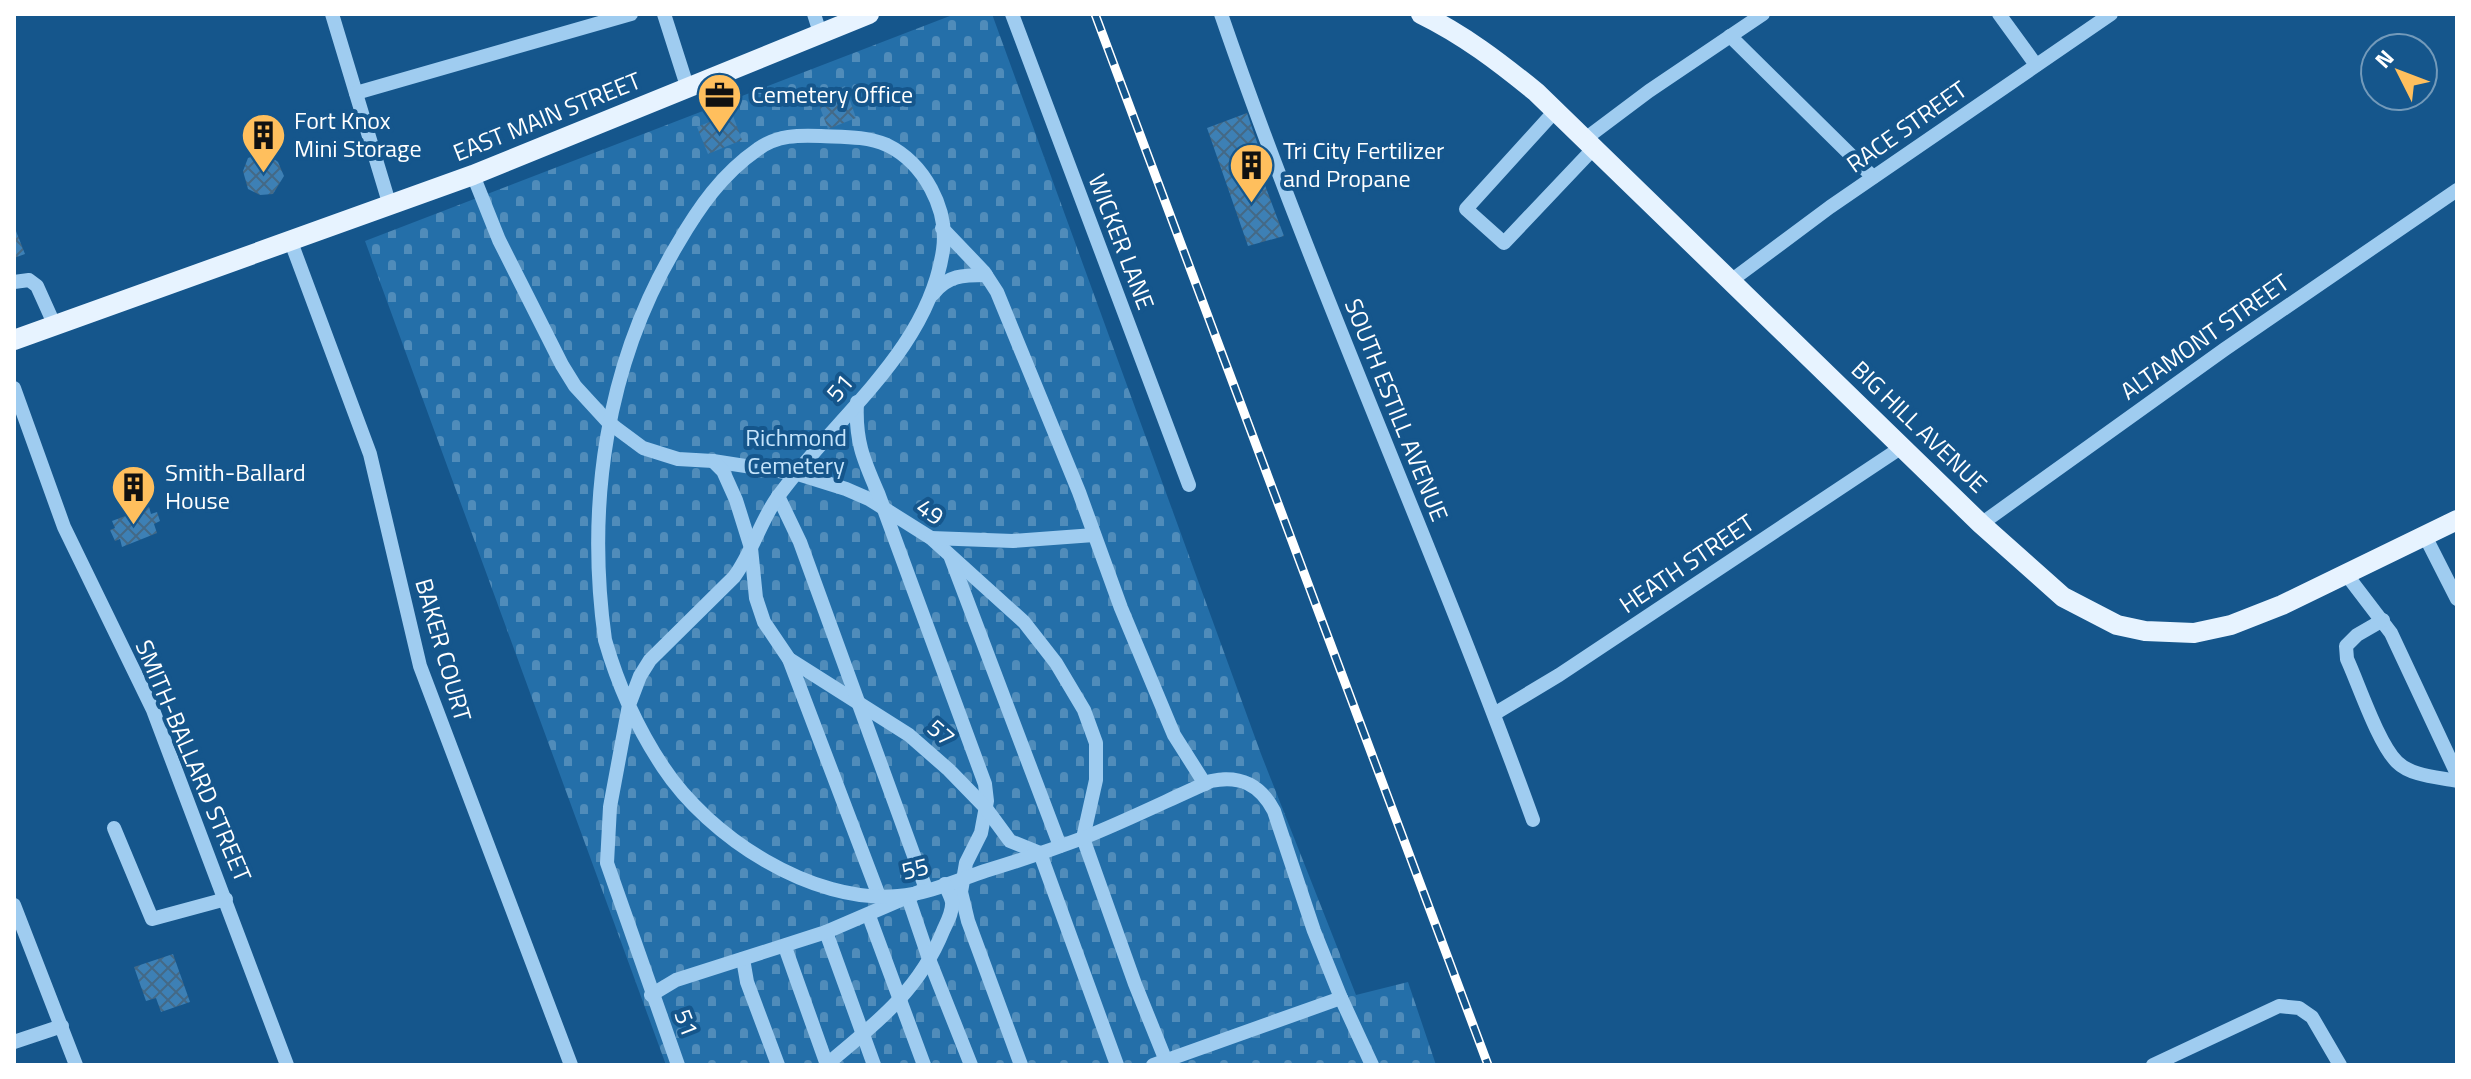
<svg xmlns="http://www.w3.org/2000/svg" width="2471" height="1079" viewBox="0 0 2471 1079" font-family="'Titillium Web',sans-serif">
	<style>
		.cemetery { fill: url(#cemetery-stones) }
		.building { fill: url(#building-cross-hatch) }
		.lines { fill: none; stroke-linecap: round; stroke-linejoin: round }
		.minor { stroke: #9fccf0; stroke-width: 14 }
		.major { stroke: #e7f3ff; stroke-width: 20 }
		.rail-casing { stroke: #fff; stroke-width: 9 }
		.rail { stroke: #15568c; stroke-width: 6; stroke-dasharray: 18; stroke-linecap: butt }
		.labels { text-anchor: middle; stroke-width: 8; stroke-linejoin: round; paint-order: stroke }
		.poi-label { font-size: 24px; fill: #fff; stroke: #15568c; text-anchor: start }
		.street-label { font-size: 24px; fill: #fff; stroke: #15568c }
		.park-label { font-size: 24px; fill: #c5e4fb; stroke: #15568c }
	</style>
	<defs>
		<pattern id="cemetery-stones" width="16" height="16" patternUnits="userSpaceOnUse" patternTransform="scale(2)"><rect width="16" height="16" fill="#246fa9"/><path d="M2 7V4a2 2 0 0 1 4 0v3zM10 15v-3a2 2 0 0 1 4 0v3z" fill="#508cba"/></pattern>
		<pattern id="building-cross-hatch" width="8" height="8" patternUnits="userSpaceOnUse" patternTransform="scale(2)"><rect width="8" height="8" fill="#3d80b5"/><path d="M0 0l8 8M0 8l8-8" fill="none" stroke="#446986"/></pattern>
	</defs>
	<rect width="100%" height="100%" fill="#15568c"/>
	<!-- cemetery -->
	<polygon class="cemetery" points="955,14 992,14 1261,754 1356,995 1408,982 1436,1065 666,1065 365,241"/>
	<!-- building -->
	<g class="building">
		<polygon points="845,86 856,118 828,129 816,97"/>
		<polygon points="732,113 742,140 708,154 697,127"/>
		<polygon points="1247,113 1258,145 1251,148 1284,236 1248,246 1207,128"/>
		<polygon points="265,152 278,162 284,176 273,194 260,195 248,189 243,171 248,158"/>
		<polygon points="14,226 25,254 14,258"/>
		<polygon points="149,507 151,514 157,512 160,521 154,524 157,533 122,547 120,539 115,541 110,530 115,528 112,521"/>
		<polygon points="173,954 190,1002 161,1012 156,998 146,1001 134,967"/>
	</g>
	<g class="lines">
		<!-- minor -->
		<g class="minor">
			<polyline points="332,14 390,206"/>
			<polyline points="664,14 688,89"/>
			<polyline points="814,14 820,33"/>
			<polyline points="1012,14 1189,485"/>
			<path d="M 1221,14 C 1315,287 1435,549 1533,820"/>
			<polyline points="1999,14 2036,65"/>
			<polyline points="1730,36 1873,177"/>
			<polyline points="356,93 631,14"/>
			<polyline points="1555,111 1466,209 1504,243 1594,148"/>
			<polyline points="1585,139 1649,91 1763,14"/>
			<polyline points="473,175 499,240 562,365 575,386 608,422 643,448 678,459 713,461 798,474 846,489 869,499 931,538 1024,622 1056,663 1084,710 1096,743 1096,780 1083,838 1135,984 1166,1061"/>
			<polyline points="942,228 984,272 997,292 1079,492 1121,608 1174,735 1205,784"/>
			<polyline points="291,242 370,454 420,666 571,1065"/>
			<polyline points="1732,280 1830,207 2111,14"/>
			<polyline points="14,282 29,280 37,286 55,326"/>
			<path d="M 933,294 C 947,275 964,275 986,275"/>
			<polyline points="14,388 64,527 153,710 287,1065"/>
			<path d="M 857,402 C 855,440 863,459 878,493 L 985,784 L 987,801 L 981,833 L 966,863 L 961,892 L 968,921 L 1021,1065"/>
			<polyline points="713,461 723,471 736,500 751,548 756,598 764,622 789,659 909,735 949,770 985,807 1010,841 1040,853 1117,1065"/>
			<polyline points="1981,524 2225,349 2457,190"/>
			<polyline points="2425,536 2457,599"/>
			<polyline points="931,538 1013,541 1094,535"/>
			<polyline points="951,558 1060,846"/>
			<polyline points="2346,574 2391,633 2457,774"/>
			<path d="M 2383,620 L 2357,635 L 2346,646 L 2347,659 C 2359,685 2378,743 2397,762 C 2411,776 2438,777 2457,781"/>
			<polyline points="789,659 879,896"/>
			<polyline points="1494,714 1559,675 1902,447"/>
			<polyline points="114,828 152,919 226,899"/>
			<polyline points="908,897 929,959 971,1065"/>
			<polyline points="14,905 76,1065"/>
			<polyline points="869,916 924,1065"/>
			<polyline points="826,932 874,1065"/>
			<polyline points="785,947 827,1065"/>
			<polyline points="743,959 747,982 778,1065"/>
			<polyline points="651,995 676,980 826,932 926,889 800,542 778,496"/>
			<polyline points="14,1042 62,1026"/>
			<path d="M 678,1065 L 607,863 L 610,807 L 629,705 L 640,676 L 650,660 L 734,577 C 752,553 760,522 777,498 C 834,418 928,352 943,250 C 949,209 924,163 887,145 C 867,136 843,137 821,136 C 799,135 777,135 758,149 C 722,174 699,207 677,245 C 606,364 586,504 605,640 C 618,685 637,728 663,767 C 709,837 812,904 898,896 C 927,894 958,880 985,871 C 1018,861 1051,850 1083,838 C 1126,821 1168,800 1211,781 C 1240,775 1260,784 1274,811 L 1314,931 L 1341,998 L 1372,1065"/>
			<path d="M 826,1065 C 874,1025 919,991 943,931 C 947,922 953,912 952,902 C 951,896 947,890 945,884"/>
			<polyline points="1153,1065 1341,998"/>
			<polyline points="2153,1065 2279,1006 2299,1008 2312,1017 2340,1065"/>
		</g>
		<!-- major -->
		<g class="major">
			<path d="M 1421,14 C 1464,35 1499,62 1536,92 L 1981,524 L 2063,597 L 2117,625 L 2145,631 L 2194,633 L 2231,625 L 2282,605 L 2457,520"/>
			<polyline points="14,340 473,175 869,14"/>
		</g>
		<defs>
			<polyline id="rail" points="1095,14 1488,1065"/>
		</defs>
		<!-- rail casing -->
		<use href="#rail" class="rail-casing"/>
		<!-- rail -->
		<use href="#rail" class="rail"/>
	</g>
	<!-- icons -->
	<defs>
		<symbol id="office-pin" viewBox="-11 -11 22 30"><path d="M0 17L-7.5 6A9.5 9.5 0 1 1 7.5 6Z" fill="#ffbf5d" stroke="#15568c"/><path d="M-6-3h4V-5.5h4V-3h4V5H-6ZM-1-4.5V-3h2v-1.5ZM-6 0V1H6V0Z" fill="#111"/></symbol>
		<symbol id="building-pin" viewBox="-11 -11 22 30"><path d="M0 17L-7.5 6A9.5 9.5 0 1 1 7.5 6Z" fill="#ffbf5d" stroke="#15568c"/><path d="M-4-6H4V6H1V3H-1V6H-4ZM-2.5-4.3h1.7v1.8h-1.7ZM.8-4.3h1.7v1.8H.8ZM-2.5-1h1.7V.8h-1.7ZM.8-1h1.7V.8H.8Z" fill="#111"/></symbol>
	</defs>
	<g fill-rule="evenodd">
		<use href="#office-pin" x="694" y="70" width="51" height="69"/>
		<use href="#building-pin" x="238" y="110" width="51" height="69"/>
		<use href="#building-pin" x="1226" y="140" width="51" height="69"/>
		<use href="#building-pin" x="108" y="462" width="51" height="69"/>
	</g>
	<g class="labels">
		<!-- poi labels -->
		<g class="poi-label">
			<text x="751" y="103">Cemetery Office</text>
			<text x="294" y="129">Fort Knox<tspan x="294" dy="28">Mini Storage</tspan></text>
			<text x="1283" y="159">Tri City Fertilizer<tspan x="1283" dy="28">and Propane</tspan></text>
			<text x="165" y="481">Smith-Ballard<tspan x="165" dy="28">House</tspan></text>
		</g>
		<!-- street labels -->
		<g class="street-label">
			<text transform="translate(547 117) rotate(-22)" y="8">EAST MAIN STREET</text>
			<text transform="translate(1907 127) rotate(-35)" y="8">RACE STREET</text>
			<text transform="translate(1121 242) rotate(69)" y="8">WICKER LANE</text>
			<text transform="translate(2205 337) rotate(-35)" y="8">ALTAMONT STREET</text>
			<text transform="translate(840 388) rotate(-49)" y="8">51</text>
			<text transform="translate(1396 410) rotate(68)" y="8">SOUTH ESTILL AVENUE</text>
			<text transform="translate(1919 427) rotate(44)" y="8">BIG HILL AVENUE</text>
			<text transform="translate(930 512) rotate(35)" y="8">49</text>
			<text transform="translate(1687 564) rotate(-34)" y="8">HEATH STREET</text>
			<text transform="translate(443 650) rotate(74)" y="8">BAKER COURT</text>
			<text transform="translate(941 733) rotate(41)" y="8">57</text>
			<text transform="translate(193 761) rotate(67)" y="8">SMITH-BALLARD STREET</text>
			<text transform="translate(915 869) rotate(-14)" y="8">55</text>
			<text transform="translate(686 1023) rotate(69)" y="8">51</text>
		</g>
		<!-- park labels -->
		<g class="park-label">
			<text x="796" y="446">Richmond<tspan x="796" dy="28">Cemetery</tspan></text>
		</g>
	</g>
	<!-- border -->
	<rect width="2471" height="1079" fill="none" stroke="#ffffff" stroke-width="32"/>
	<!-- north arrow -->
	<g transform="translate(2399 72) rotate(312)"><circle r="38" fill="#15568c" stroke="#739aba" stroke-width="2"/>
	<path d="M0-6L14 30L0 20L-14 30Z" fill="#ffbf5d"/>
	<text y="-12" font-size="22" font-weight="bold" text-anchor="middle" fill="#ffffff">N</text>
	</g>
</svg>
